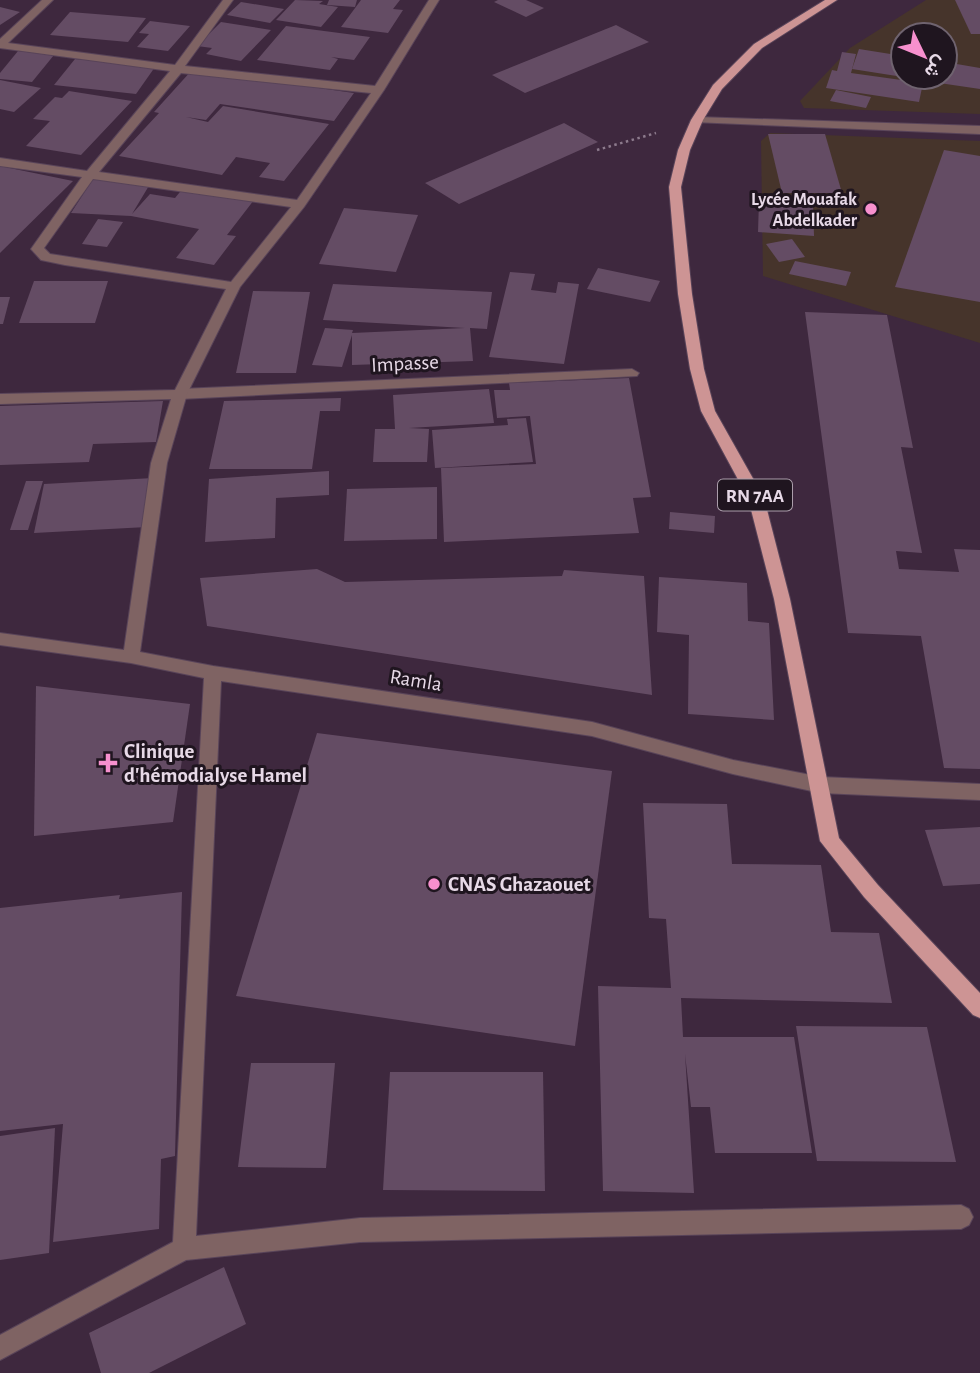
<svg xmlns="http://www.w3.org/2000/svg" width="980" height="1373" viewBox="0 0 980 1373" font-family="'Alegreya Sans',Vazirmatn,sans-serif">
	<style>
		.education { fill: #46342b; fill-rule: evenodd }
		.building { fill: #644c64 }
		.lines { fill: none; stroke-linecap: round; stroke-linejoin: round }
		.service-casing { stroke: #594459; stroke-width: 2 }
		.minor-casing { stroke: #594459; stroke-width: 2 }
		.primary-casing { stroke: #594459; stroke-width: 2 }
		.path { stroke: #8c7a8c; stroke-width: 2.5; stroke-dasharray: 2.5 3.5; stroke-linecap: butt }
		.service { fill: #7f6363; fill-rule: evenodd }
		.minor { fill: #7f6363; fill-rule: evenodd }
		.primary { fill: #cd9494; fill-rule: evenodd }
		.poi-dot { fill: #f790ce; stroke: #1f151f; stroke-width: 2.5 }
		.labels { text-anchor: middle; stroke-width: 6; stroke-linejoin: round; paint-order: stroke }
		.far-poi-label { font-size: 18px; font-weight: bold; fill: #e7d9e7; stroke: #1f151f; text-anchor: end }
		.shield { fill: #1f151f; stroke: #ab9eab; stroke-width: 2 }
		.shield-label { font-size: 19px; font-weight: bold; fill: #e7d9e7 }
		.street-label { font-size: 21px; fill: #e7d9e7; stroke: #1f151f }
		.poi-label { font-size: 21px; font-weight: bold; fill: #e7d9e7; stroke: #1f151f; text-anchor: start }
	</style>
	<rect width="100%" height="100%" fill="#3e283e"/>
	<!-- education -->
	<g class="education">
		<path d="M 926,0 L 980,0 L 980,114 L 804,108 L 800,101 L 850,48 ZM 903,35 L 945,35 L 945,77 L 903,77 Z"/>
		<polygon points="770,133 980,141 980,343 763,276 761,141"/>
	</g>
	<!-- building -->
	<g class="building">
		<polygon points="295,0 323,1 319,4 338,7 321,27 276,20"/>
		<polygon points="329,0 357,0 355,7 327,5"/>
		<polygon points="361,0 400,0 393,9 403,10 388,33 341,27"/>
		<polygon points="498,0 526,0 544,8 526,17 494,2"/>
		<polygon points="955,0 980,0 980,34 971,34"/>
		<polygon points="241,2 284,9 270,23 227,15"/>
		<polygon points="0,7 20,12 0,25"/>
		<polygon points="70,12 146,18 128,42 50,35"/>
		<polygon points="150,21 190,26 168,51 137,47 149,34 139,33"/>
		<polygon points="221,22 271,30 241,61 206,54 212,48 197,46"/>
		<polygon points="616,25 649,42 525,93 492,75"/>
		<polygon points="286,26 370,37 354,60 331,57 338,59 330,70 257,60"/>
		<polygon points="859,49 903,56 903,77 852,69"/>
		<polygon points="18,51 54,55 32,82 0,79 0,73"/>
		<polygon points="842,52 856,54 851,73 923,83 919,102 826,88 832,70 837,71"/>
		<polygon points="75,59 155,67 136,94 54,85"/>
		<polygon points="945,62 980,68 980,89 912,79 945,77"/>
		<polygon points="192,70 354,93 334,121 220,104 206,120 186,117 208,122 223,106 329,124 284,181 259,177 270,163 236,157 222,175 119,156 159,113 154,112"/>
		<polygon points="0,80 41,88 14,112 0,109"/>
		<polygon points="836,90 871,97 866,108 830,101"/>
		<polygon points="69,91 132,101 81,155 26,146 50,121 33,119 55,97 62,98"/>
		<polygon points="564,123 598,142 459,204 425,183"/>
		<polygon points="768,134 825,134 842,193 782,193"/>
		<polygon points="944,150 980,156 980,302 895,287"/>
		<polygon points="0,166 73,181 0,253"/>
		<polygon points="93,179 150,184 132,214 150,194 175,198 184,187 254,200 227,235 236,236 214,265 176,258 199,229 131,216 71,213"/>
		<polygon points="759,200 813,203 814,236 758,232"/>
		<polygon points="344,208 418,215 396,272 319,264"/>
		<polygon points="98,219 123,222 107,247 82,244"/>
		<polygon points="792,239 805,257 779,262 766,244"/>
		<polygon points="795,261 851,272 846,286 789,274"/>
		<polygon points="598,268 660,281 650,302 587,289"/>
		<polygon points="510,272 535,274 531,290 556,293 558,282 579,284 564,364 489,357"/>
		<polygon points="34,281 108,281 95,323 19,323"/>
		<polygon points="333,284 492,292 487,329 470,328 473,361 352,365 352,335 342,367 312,365 325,328 353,330 352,333 465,328 323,320"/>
		<polygon points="253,291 310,292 296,373 236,373"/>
		<polygon points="0,297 10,297 3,324 0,324"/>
		<polygon points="805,312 887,315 913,448 901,447 922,553 896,551 899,569 959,572 954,549 980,550 980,769 944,768 921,636 848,633"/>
		<polygon points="629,378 651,497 633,498 639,533 444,542 441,468 536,464 530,416 497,418 494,390 510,390 509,383"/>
		<polygon points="489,389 494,423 409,428 429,429 427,462 373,462 375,429 395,429 393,395"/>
		<polygon points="341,398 340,411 320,411 312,469 209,469 224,401"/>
		<polygon points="163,401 156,442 93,444 89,462 0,465 0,406"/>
		<polygon points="526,418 533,462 435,468 432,430 508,425 507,419"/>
		<polygon points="329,471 329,495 276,498 275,538 205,542 209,479"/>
		<polygon points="153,478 147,527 34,533 44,484"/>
		<polygon points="26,481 43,481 28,530 10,530"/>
		<polygon points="437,487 437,539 344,541 347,489"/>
		<polygon points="670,512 715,516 714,533 669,529"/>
		<polygon points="317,569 345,582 562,576 564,570 644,576 652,695 207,626 200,578"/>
		<polygon points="659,577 747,583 748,621 769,623 774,720 688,714 689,635 657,632"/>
		<polygon points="36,686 190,704 173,822 34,836"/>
		<polygon points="317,733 612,771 575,1046 236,996"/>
		<polygon points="643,803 727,804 732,864 821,865 831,932 879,933 892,1003 681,998 683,1037 794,1037 812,1153 715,1153 710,1107 691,1107 685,1054 694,1193 603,1191 598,986 671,988 666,919 649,918"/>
		<polygon points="980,827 980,884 943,886 925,830"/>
		<polygon points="182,892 175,1156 161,1159 159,1229 53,1242 63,1124 0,1131 0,908 120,895 119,899"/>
		<polygon points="796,1026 927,1027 956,1162 817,1161"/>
		<polygon points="251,1063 335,1063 326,1168 238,1167"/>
		<polygon points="390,1072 543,1072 545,1191 383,1190"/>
		<polygon points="55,1128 49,1253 0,1260 0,1136"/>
		<polygon points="224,1267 246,1324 149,1373 101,1373 89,1333"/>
	</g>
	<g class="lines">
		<defs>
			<g id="service">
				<polygon points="697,117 980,126 980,134 693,122 693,118"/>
				<polygon points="632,369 639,373 637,376 180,399 173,394 180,389"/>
			</g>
			<path id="minor" d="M 42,0 L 53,0 L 8,43 L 175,65 L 223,0 L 233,0 L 185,66 L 375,86 L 429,0 L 439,0 L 384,90 L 304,207 L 240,287 L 187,394 L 167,463 L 140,652 L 213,666 L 592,722 L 733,760 L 821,777 L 980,784 L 980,800 L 821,793 L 733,774 L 592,736 L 221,681 L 196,1236 L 360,1218 L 961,1205 L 969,1209 L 973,1217 L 969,1225 L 961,1229 L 360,1242 L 186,1260 L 0,1360 L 0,1335 L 173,1242 L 204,678 L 131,663 L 0,645 L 0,633 L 124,650 L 151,463 L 171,399 L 0,404 L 0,394 L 175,390 L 226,289 L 65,265 L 41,260 L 31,249 L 82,177 L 0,166 L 0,158 L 87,171 L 170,71 L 0,48 L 0,39 ZM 181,73 L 371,93 L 297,200 L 99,172 ZM 93,179 L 291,207 L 231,282 L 50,254 L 44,248 Z"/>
			<polygon id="primary" points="825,0 837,0 762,48 722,89 703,120 690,150 681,187 692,294 704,369 715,411 764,498 790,599 839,838 878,885 980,993 980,1018 973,1015 864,897 820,841 774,599 748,498 701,411 690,369 678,294 669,187 678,150 691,120 713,85 754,44"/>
		</defs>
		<!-- service casing -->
		<use href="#service" class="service-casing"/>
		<!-- minor casing -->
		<use href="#minor" class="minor-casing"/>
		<!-- primary casing -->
		<use href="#primary" class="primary-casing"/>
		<!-- path -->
		<polyline class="path" points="597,150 656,133"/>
		<!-- service -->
		<use href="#service" class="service"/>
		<!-- minor -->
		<use href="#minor" class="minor"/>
		<!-- primary -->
		<use href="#primary" class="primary"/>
	</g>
	<!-- markers -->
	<g class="poi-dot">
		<circle cx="871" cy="209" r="7"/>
		<path d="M104.5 752.5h7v7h7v7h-7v7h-7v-7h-7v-7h7z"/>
		<circle cx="434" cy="884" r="7"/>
	</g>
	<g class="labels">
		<!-- far-poi labels -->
		<g class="far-poi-label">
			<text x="857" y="205">Lycée Mouafak<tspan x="857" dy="21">Abdelkader</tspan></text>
		</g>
		<!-- shield labels -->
		<rect class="shield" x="718" y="479.5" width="74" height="31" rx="5"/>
		<g class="shield-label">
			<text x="755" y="502">RN 7AA</text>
		</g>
		<!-- street labels -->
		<g class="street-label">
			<text transform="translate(405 363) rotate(-3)" y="7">Impasse</text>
			<text transform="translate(416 680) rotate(9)" y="7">Ramla</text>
		</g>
		<!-- poi labels -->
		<g class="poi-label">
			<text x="124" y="758">Clinique<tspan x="124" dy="24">d'hémodialyse Hamel</tspan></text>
			<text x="448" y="891">CNAS Ghazaouet</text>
		</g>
	</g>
	<!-- north arrow -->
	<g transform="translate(924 56) rotate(133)"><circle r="33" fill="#1f151f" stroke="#6f636f" stroke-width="2"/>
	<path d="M0-5L12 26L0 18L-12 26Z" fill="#f790ce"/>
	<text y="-10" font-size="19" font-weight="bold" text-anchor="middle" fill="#e7d9e7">ش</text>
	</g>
</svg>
